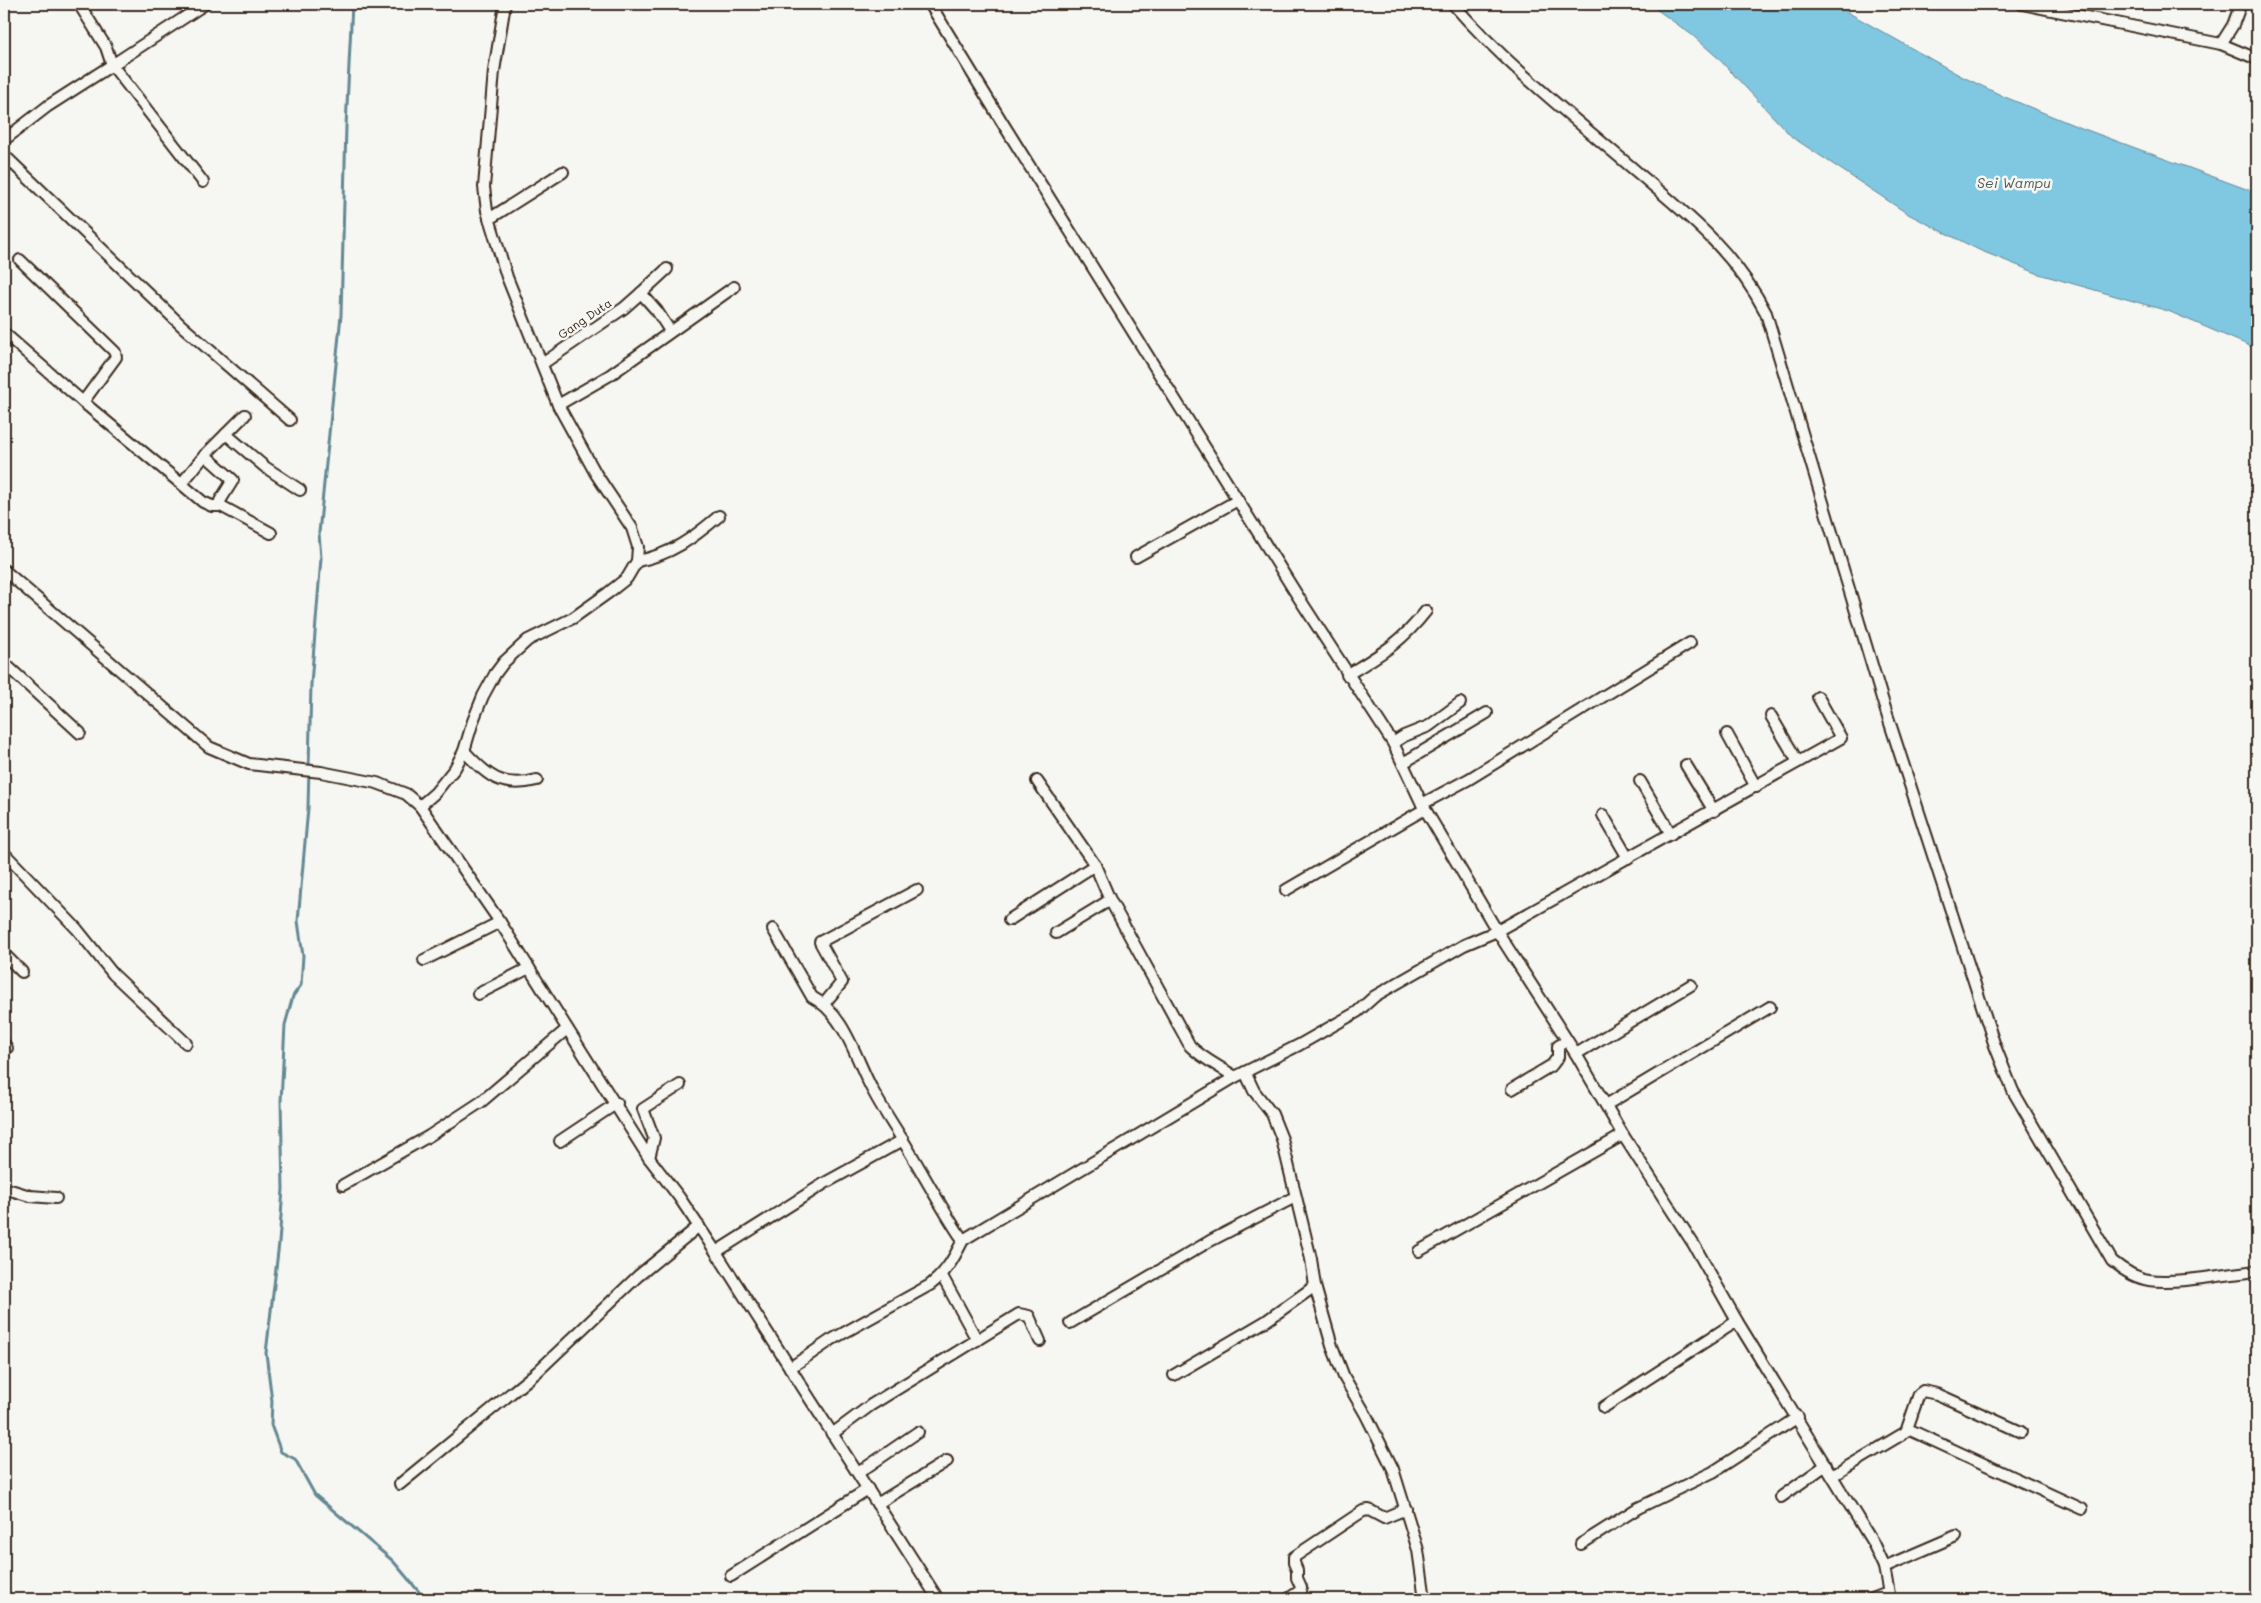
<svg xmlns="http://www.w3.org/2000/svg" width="2261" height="1603" viewBox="0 0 2261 1603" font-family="Mali,sans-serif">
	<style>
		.water { fill: #80c7e1; stroke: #648893 }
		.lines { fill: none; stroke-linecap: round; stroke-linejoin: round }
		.stream { stroke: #648893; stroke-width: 3 }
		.minor-casing { stroke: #3b2a1e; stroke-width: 14 }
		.minor { stroke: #f6f6f2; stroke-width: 10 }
		.labels { text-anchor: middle; stroke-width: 5; stroke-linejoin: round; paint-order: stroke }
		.street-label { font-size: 12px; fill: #3b2a1e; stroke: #f6f6f2 }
		.water-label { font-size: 14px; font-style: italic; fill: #505958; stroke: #f6f6f2 }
	</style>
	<rect width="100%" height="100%" fill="#f6f6f2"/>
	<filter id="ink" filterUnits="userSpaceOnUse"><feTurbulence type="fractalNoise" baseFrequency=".02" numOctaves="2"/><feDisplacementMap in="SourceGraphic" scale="10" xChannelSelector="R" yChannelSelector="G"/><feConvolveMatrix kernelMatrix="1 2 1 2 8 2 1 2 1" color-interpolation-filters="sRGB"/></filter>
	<g filter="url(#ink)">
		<!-- water -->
		<polygon class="water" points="1649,4 1833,4 1961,76 2005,97 2076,126 2257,193 2257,349 2168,311 2039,274 1979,250 1908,214 1792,137 1717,57 1692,35"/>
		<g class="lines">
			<!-- stream -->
			<polyline class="stream" points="352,4 346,126 341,315 319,533 321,558 311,684 308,808 298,921 303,956 301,985 293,996 285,1025 281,1101 283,1189 279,1243 266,1353 272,1401 271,1425 281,1452 295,1459 315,1495 393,1561 425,1599"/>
			<defs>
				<g id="minor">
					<polyline points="930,4 1002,122 1297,595 1393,743 1422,804 1497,931 1576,1054 1623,1135 1694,1245 1737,1321 1873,1543 1884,1567 1890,1599"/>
					<path d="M 1453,4 C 1507,66 1574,118 1637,172 C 1690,217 1734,251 1766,313 L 1884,705 L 1995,1046 L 2013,1091 L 2112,1261 C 2123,1270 2135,1278 2149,1280 C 2179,1284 2226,1274 2257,1271"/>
					<polyline points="2022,4 2221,44 2257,59"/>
					<polyline points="2221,44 2233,25 2239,9"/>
					<polyline points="4,140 48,106 112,65 106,47 79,4"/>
					<polyline points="4,155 182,326 290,420"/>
					<polyline points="203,182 112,65 205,4"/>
					<polyline points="489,219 563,172"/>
					<polyline points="20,260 115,352 116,357 83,402"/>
					<polyline points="667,269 641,293 657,311 670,331"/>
					<polyline points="4,333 83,402 203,502 212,506 221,506"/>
					<polyline points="542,364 624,308 641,293"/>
					<polyline points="558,405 610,375 734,287"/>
					<polyline points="226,434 265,467 300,490"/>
					<polyline points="205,455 233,480 220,501 221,506 271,533"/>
					<polyline points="182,483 205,455 245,415"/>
					<polyline points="1136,557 1238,500"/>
					<path d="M 637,561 C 671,555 693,538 719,516"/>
					<polyline points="4,570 209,747 249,764 321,772 377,783 406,794 420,806 500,922 649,1158 679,1197 716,1252 938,1599"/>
					<polyline points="4,663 80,733"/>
					<path d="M 1347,675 C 1381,654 1401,643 1426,611"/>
					<polyline points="1771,716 1798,762"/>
					<polyline points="1727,734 1756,787"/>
					<polyline points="1393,743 1404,736 1429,726 1460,703"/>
					<path d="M 464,751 C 487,776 502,789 537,780"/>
					<polyline points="1403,763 1487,713"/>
					<polyline points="1686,765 1714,811"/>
					<path d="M 1037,781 L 1095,865 L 1110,900 L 1190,1046 C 1203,1059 1219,1066 1235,1077"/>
					<polyline points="1640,781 1671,834"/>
					<polyline points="1422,804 1469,779 1690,643"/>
					<polyline points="420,806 435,793 455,768 464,751 473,721 483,696 495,674 504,662 528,640 573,618 608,593 627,578 637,561 638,547 632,528 596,474 558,405 507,277 487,211 484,187 494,71 505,4"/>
					<polyline points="1603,815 1628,858"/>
					<polyline points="4,853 77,929 113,974 186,1043"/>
					<polyline points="1286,890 1425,809"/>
					<polyline points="1009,920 1095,865"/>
					<path d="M 773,929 L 812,997 C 845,1014 856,1060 873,1091 C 882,1108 892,1123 902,1139 C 923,1173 941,1208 963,1240"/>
					<polyline points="1056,933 1110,900"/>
					<polyline points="4,954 22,972"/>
					<polyline points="424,960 500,922"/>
					<polyline points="478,994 529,968"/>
					<polyline points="824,1004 842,982 820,942 917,890"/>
					<polyline points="4,1044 7,1048"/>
					<polyline points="1576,1054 1691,985"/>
					<polyline points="1245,1072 1254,1091 1272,1114 1282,1139 1311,1259 1315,1286 1332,1346 1344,1377 1366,1415 1393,1469 1418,1550 1425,1599"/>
					<polyline points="1512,1089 1552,1065 1558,1057 1558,1046 1567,1041"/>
					<polyline points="1606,1105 1770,1007"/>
					<polyline points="560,1141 617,1103"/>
					<polyline points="649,1158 654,1138 643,1109 680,1085"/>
					<polyline points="343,1185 429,1136 481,1102 567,1029"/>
					<polyline points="4,1188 30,1196 56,1198"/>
					<polyline points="1419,1251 1623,1135"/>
					<polyline points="716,1252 825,1183 903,1140"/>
					<polyline points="942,1276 977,1340"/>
					<polyline points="1070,1323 1210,1241 1295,1197"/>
					<path d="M 790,1368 L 831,1340 L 930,1285 C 946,1273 954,1258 963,1240 L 1235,1077 L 1299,1045 L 1357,1012 L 1375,996 L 1464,945 L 1497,931 L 1841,738 L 1818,697"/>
					<polyline points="1174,1375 1266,1321 1315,1286"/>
					<polyline points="1604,1407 1737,1321"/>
					<polyline points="1908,1429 2082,1509"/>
					<polyline points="832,1434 871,1405 1019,1314 1029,1316 1040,1341"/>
					<polyline points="858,1473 918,1432"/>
					<polyline points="1832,1476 1906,1432 1919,1394 1923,1391 1937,1394 2021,1432"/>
					<polyline points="400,1484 537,1372 638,1276 699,1226"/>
					<polyline points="1781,1497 1826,1465"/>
					<polyline points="877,1504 947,1461"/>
					<polyline points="1581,1544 1638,1508 1713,1472 1798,1417"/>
					<polyline points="1884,1567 1956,1536"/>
					<polyline points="731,1576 868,1489"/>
					<polyline points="1288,1599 1300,1591 1301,1587 1297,1578 1297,1570 1294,1563 1294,1557 1363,1511 1369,1510 1384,1518 1406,1509"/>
					<polyline points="1872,1599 1888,1593"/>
				</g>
			</defs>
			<!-- minor casing -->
			<use href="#minor" class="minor-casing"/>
			<!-- minor -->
			<use href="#minor" class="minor"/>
		</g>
	</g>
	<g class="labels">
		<!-- street labels -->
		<g class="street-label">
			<text transform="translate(585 319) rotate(-34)" y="4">Gang Duta</text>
		</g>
		<!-- water labels -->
		<g class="water-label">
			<text x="2014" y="188">Sei Wampu</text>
		</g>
	</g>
	<!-- margin -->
	<rect width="2261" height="1603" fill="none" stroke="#f6f6f2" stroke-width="20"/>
	<rect x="10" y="10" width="2241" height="1583" fill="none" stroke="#3b2a1e" stroke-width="2" filter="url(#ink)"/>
</svg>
